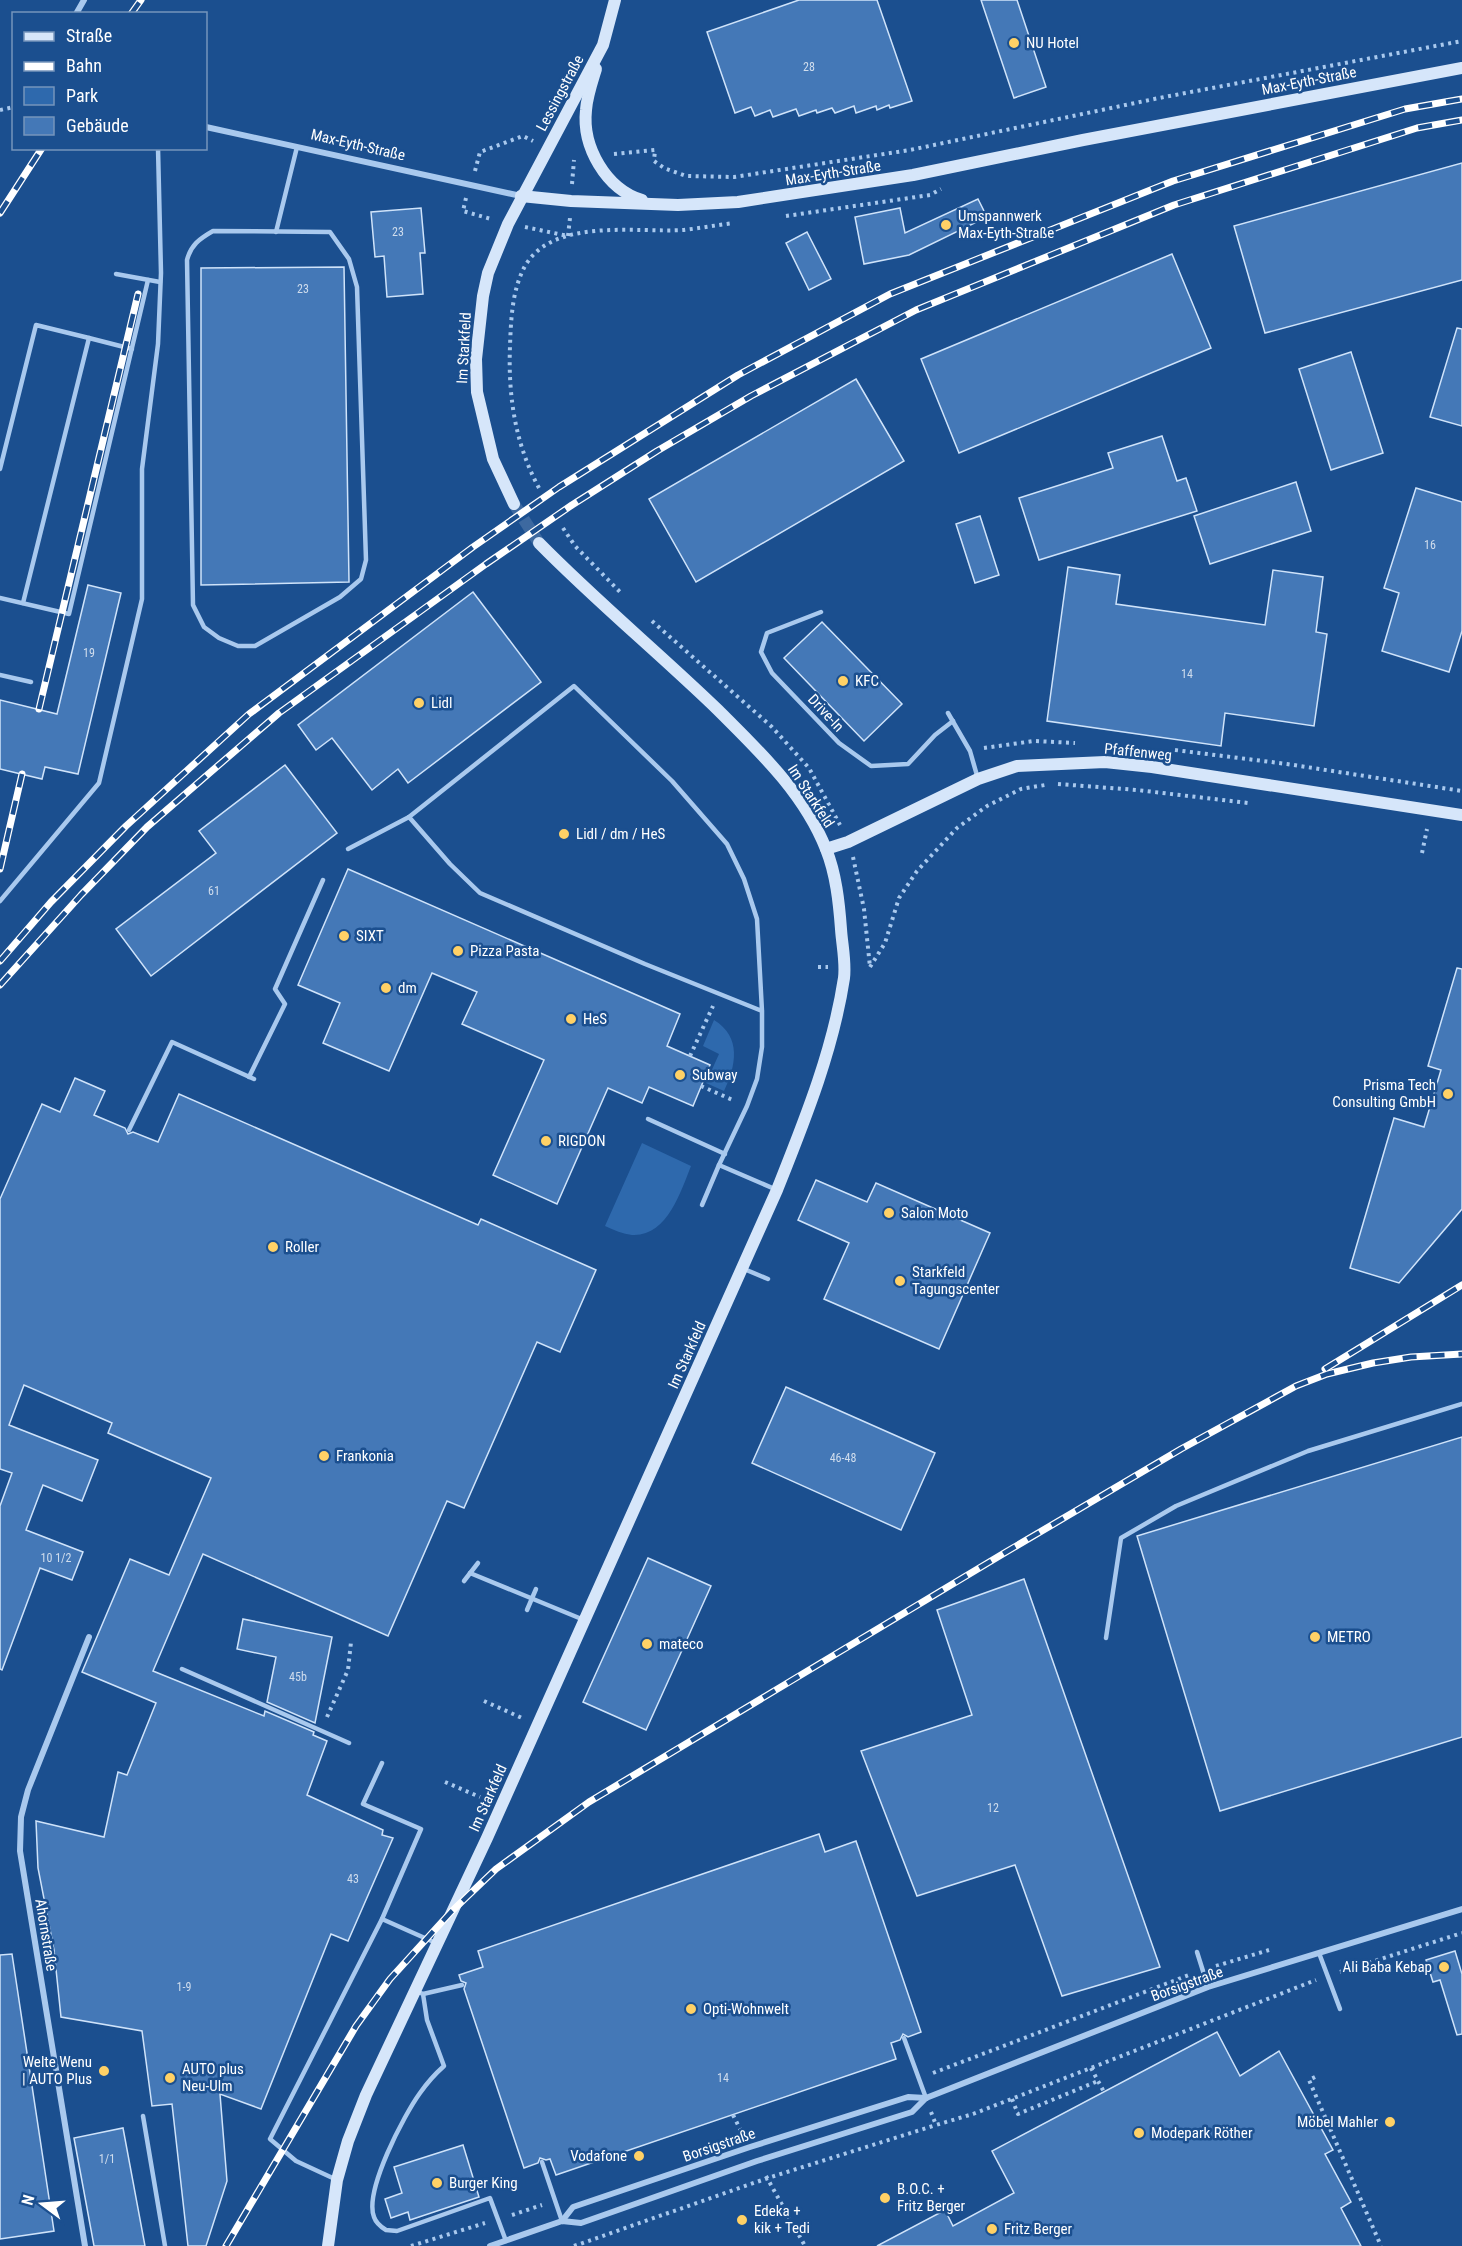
<svg xmlns="http://www.w3.org/2000/svg" width="1462" height="2246" viewBox="0 0 1462 2246" font-family="'Roboto Condensed',sans-serif">
	<style>
		.green { fill: #2e69ad }
		.building { fill: #4478b7; stroke: #cfe3fa; stroke-width: 1.5 }
		.lines { fill: none; stroke-linecap: round; stroke-linejoin: round }
		.secondary-tunnel { stroke: #3d69a0; stroke-width: 12; stroke-dasharray: 12 6; stroke-linecap: butt }
		.path { stroke: #a9c9ee; stroke-width: 4; stroke-dasharray: 3 4.5; stroke-linecap: butt }
		.lane { stroke: #a9c9ee; stroke-width: 4.5 }
		.street { stroke: #a9c9ee; stroke-width: 6 }
		.secondary { stroke: #d6e6fa; stroke-width: 12 }
		.rail-casing { stroke: #fff; stroke-width: 7 }
		.rail { stroke: #1b4f8f; stroke-width: 4.5; stroke-dasharray: 14; stroke-linecap: butt }
		.poi-dot { fill: #ffd166; stroke: #1b4f8f; stroke-width: 2 }
		.labels { text-anchor: middle; stroke-width: 5; stroke-linejoin: round; paint-order: stroke }
		.number-label { font-size: 12px; fill: #d0dded }
		.poi-label { font-size: 15px; fill: #fff; stroke: #1b4f8f; text-anchor: start }
		.street-label { font-size: 15px; fill: #fff; stroke: #1b4f8f }
	</style>
	<rect width="100%" height="100%" fill="#1b4f8f"/>
	<!-- green -->
	<g class="green">
		<path d="M 714,1020 C 742,1037 736,1066 724,1091 L 706,1083 L 719,1054 L 703,1046 Z"/>
		<path d="M 642,1143 L 691,1166 C 681,1191 667,1237 632,1235 C 623,1234 614,1230 605,1226 Z"/>
	</g>
	<!-- building -->
	<g class="building">
		<polygon points="799,0 877,0 912,101 890,108 889,105 877,110 876,106 856,113 854,106 835,113 832,108 817,113 816,110 799,116 796,109 773,117 770,110 755,116 751,107 735,113 707,32"/>
		<polygon points="981,0 1017,0 1046,87 1014,98"/>
		<polygon points="1462,163 1462,280 1265,333 1234,226"/>
		<polygon points="978,199 987,217 909,255 864,264 855,217 900,208 905,233"/>
		<polygon points="421,208 425,253 420,253 423,294 387,297 384,256 375,257 371,212"/>
		<polygon points="807,232 831,279 809,290 786,243"/>
		<polygon points="1172,254 1211,348 959,453 921,359"/>
		<polygon points="344,267 349,582 201,585 201,268"/>
		<polygon points="1457,328 1462,329 1462,426 1430,417"/>
		<polygon points="1351,352 1383,453 1331,470 1299,369"/>
		<polygon points="856,379 904,461 696,582 649,499"/>
		<polygon points="1162,436 1177,481 1186,478 1197,511 1039,560 1019,498 1113,468 1108,453"/>
		<polygon points="1296,482 1311,531 1210,564 1194,516"/>
		<polygon points="1416,488 1462,502 1462,631 1449,672 1382,651 1399,593 1384,588"/>
		<polygon points="980,516 999,575 975,583 956,524"/>
		<polygon points="1068,567 1120,575 1116,604 1265,625 1273,570 1323,577 1316,632 1327,634 1314,726 1225,713 1221,746 1047,721"/>
		<polygon points="88,585 121,593 78,774 45,767 42,779 0,769 0,700 57,714"/>
		<polygon points="473,592 541,682 408,783 398,769 372,790 332,738 316,750 298,725"/>
		<polygon points="822,622 902,704 864,741 784,658"/>
		<polygon points="285,765 337,833 151,976 116,929 216,853 199,831"/>
		<polygon points="348,869 680,1014 667,1046 710,1065 693,1106 649,1087 642,1103 608,1088 557,1204 493,1175 544,1060 462,1024 477,992 432,973 389,1071 323,1043 340,1003 298,985"/>
		<polygon points="1457,968 1462,969 1462,1209 1399,1283 1350,1268 1394,1118 1424,1127 1441,1070 1428,1066"/>
		<polygon points="75,1078 105,1091 94,1115 125,1128 128,1134 133,1132 158,1142 179,1094 478,1225 481,1219 596,1270 560,1352 537,1342 464,1508 447,1501 388,1636 203,1554 153,1671 264,1716 265,1711 314,1732 313,1735 327,1741 307,1795 383,1830 382,1835 393,1838 348,1941 331,1934 261,2109 220,2094 227,2181 206,2246 188,2246 172,2104 152,2106 142,2031 61,2017 54,1950 38,1868 36,1821 104,1837 118,1772 127,1775 156,1703 82,1672 130,1559 169,1575 211,1478 108,1433 112,1423 24,1385 9,1425 98,1460 82,1501 43,1485 26,1530 83,1552 72,1580 40,1568 2,1670 0,1669 0,1506 12,1473 0,1469 0,1199 42,1104 60,1112"/>
		<polygon points="816,1180 867,1202 876,1183 990,1233 939,1349 824,1299 849,1243 798,1220"/>
		<polygon points="786,1387 935,1453 901,1530 752,1463"/>
		<polygon points="1462,1437 1462,1737 1220,1811 1137,1536"/>
		<polygon points="648,1558 711,1586 646,1730 583,1702"/>
		<polygon points="1024,1579 1160,1967 1062,1996 1015,1865 917,1896 861,1751 972,1715 937,1610"/>
		<polygon points="243,1619 332,1637 315,1723 267,1702 276,1657 237,1649"/>
		<polygon points="819,1834 825,1852 856,1841 921,2032 908,2037 903,2034 900,2040 891,2043 896,2059 556,2175 550,2159 546,2160 540,2158 538,2163 524,2168 464,1989 466,1983 461,1981 459,1975 483,1967 478,1951"/>
		<polygon points="1455,1951 1462,1974 1462,2034 1457,2035 1440,1980 1433,1982 1426,1960"/>
		<polygon points="12,1954 54,2231 0,2239 0,1955"/>
		<polygon points="1217,2032 1240,2076 1279,2051 1333,2150 1325,2154 1351,2202 1341,2208 1361,2246 877,2246 945,2210 953,2226 1014,2193 992,2151"/>
		<polygon points="123,2128 145,2246 94,2246 74,2138"/>
		<polygon points="463,2145 479,2197 410,2220 408,2212 391,2218 385,2199 402,2193 394,2167"/>
	</g>
	<g class="lines">
		<!-- secondary-tunnel -->
		<polyline class="secondary-tunnel" points="514,504 539,543"/>
		<!-- path -->
		<g class="path">
			<polyline points="0,110 14,107"/>
			<polyline points="614,154 655,150 654,161 664,168 686,176 734,177 910,150 1159,98 1462,41"/>
			<polyline points="475,171 480,152 523,136 533,141"/>
			<polyline points="572,184 574,160"/>
			<polyline points="466,198 463,211 491,219"/>
			<polyline points="786,216 930,195 941,189"/>
			<polyline points="525,227 568,236"/>
			<polyline points="568,236 570,218"/>
			<path d="M 539,488 C 515,444 508,395 510,346 C 511,319 512,290 525,266 C 553,217 638,233 684,230 C 701,228 717,225 734,223"/>
			<polyline points="563,528 575,546 622,594"/>
			<polyline points="652,621 772,727 809,768 840,825"/>
			<polyline points="984,748 1034,741 1075,743"/>
			<polyline points="1175,750 1287,764 1462,791"/>
			<polyline points="1058,784 1137,790 1248,803"/>
			<polyline points="1422,853 1427,829"/>
			<polyline points="853,857 864,909 870,967"/>
			<polyline points="818,967 828,967"/>
			<polyline points="870,967 885,943 899,898 917,871 957,828 987,806 1021,789 1045,785"/>
			<polyline points="690,1056 713,1006"/>
			<polyline points="701,1086 735,1101"/>
			<polyline points="484,1701 522,1718"/>
			<polyline points="327,1717 348,1670 351,1642"/>
			<polyline points="445,1782 480,1797"/>
			<polyline points="1216,1966 1269,1950"/>
			<polyline points="1340,1972 1462,1933"/>
			<polyline points="1091,2068 1104,2092"/>
			<polyline points="933,2073 1189,1975"/>
			<polyline points="1315,2077 1309,2080 1381,2246"/>
			<polyline points="1012,2099 1018,2114 1098,2081"/>
			<polyline points="931,2112 936,2125 973,2114 1316,1980"/>
			<polyline points="733,2115 743,2135"/>
			<polyline points="766,2176 805,2246"/>
			<polyline points="512,2215 542,2205"/>
			<polyline points="411,2246 485,2223"/>
			<polyline points="574,2246 768,2178 936,2125"/>
		</g>
		<!-- lane -->
		<g class="lane">
			<path d="M 213,231 L 330,232 L 349,259 L 357,287 L 366,560 L 361,579 L 340,597 L 255,646 L 238,646 L 219,638 L 204,627 L 193,605 L 187,260 C 191,245 199,239 213,231 Z"/>
			<polyline points="276,232 297,147"/>
			<polyline points="116,274 160,282"/>
			<polyline points="89,338 132,349"/>
			<polyline points="0,469 36,325 89,338 23,603"/>
			<polyline points="0,598 69,614 148,280"/>
			<polyline points="821,612 767,633 761,652 772,673 839,743 871,766 908,764 935,735 953,721"/>
			<polyline points="0,675 31,682"/>
			<polyline points="948,713 970,751 978,779"/>
			<polyline points="348,849 409,817"/>
			<polyline points="0,901 99,783 142,599 142,469 158,344 161,273 158,148"/>
			<polyline points="762,1011 645,964 480,893 450,864 409,817 574,686 672,781 727,844 744,879 757,919 762,1011 762,1047 757,1079 747,1106 719,1165 777,1190"/>
			<polyline points="249,1077 285,1004 275,989 323,880"/>
			<polyline points="648,1119 725,1154"/>
			<polyline points="129,1130 172,1042 254,1079"/>
			<polyline points="702,1205 719,1165"/>
			<polyline points="744,1269 768,1279"/>
			<polyline points="470,1573 584,1620"/>
			<polyline points="464,1581 478,1563"/>
			<polyline points="527,1610 536,1589"/>
			<polyline points="1106,1638 1121,1538 1176,1506 1308,1451 1462,1404"/>
			<polyline points="182,1669 349,1743"/>
			<polyline points="382,1919 436,1943"/>
			<polyline points="1197,1952 1208,1987"/>
			<polyline points="1319,1953 1340,2009"/>
			<path d="M 416,1991 L 423,1994 L 427,2020 L 444,2066 C 435,2074 427,2083 420,2093 C 404,2115 364,2191 374,2217 C 376,2223 381,2227 386,2230 L 397,2231 L 490,2198 L 506,2241"/>
			<polyline points="423,1994 462,1985"/>
			<polyline points="904,2038 926,2098"/>
			<polyline points="143,2116 165,2246"/>
			<polyline points="542,2162 562,2221"/>
			<polyline points="337,2180 296,2161 270,2139 382,1919 421,1829 363,1804 382,1763"/>
		</g>
		<!-- street -->
		<g class="street">
			<polyline points="76,14 84,0"/>
			<polyline points="206,127 521,196"/>
			<polyline points="562,2221 573,2207 750,2147 908,2097 926,2098"/>
			<polyline points="85,2246 20,1851 21,1817 28,1790 89,1637"/>
			<polyline points="490,2246 562,2221 581,2223 757,2161 912,2112 926,2098 1208,1987 1462,1909"/>
		</g>
		<!-- secondary -->
		<g class="secondary">
			<path d="M 596,69 C 592,82 587,96 586,110 C 582,147 606,189 642,200"/>
			<polyline points="521,196 571,201 678,205 738,202 913,175 1083,140 1462,68"/>
			<polyline points="514,504 493,459 477,392 476,359 483,296 488,273 508,224 603,45 615,0"/>
			<polyline points="826,849 848,842 978,779 1017,766 1105,762 1152,767 1462,815"/>
			<path d="M 328,2246 L 337,2180 L 348,2141 L 366,2095 L 487,1838 L 777,1190 C 804,1122 833,1051 844,978 C 846,962 842,945 841,929 C 839,902 836,874 826,849 C 804,793 759,751 718,710 C 659,653 596,601 539,543"/>
		</g>
		<defs>
			<g id="rail">
				<polyline points="131,14 141,0"/>
				<polyline points="0,213 42,148"/>
				<polyline points="39,709 138,294"/>
				<polyline points="0,869 22,774"/>
				<polyline points="0,961 51,902 126,826 249,714 473,547 559,487 738,375 890,294 1173,181 1405,109 1462,99"/>
				<polyline points="0,985 81,895 147,827 279,713 486,564 572,505 657,451 751,396 916,310 1174,205 1417,128 1462,120"/>
				<polyline points="1325,1369 1462,1285"/>
				<polyline points="226,2246 356,2026 390,1979 451,1912 496,1869 589,1802 1006,1552 1181,1449 1296,1386 1327,1374 1373,1363 1411,1357 1462,1354"/>
			</g>
		</defs>
		<!-- rail casing -->
		<use href="#rail" class="rail-casing"/>
		<!-- rail -->
		<use href="#rail" class="rail"/>
	</g>
	<!-- markers -->
	<g class="poi-dot">
		<circle cx="1014" cy="43" r="6"/>
		<circle cx="946" cy="225" r="6"/>
		<circle cx="843" cy="681" r="6"/>
		<circle cx="419" cy="703" r="6"/>
		<circle cx="564" cy="834" r="6"/>
		<circle cx="344" cy="936" r="6"/>
		<circle cx="458" cy="951" r="6"/>
		<circle cx="386" cy="988" r="6"/>
		<circle cx="571" cy="1019" r="6"/>
		<circle cx="680" cy="1075" r="6"/>
		<circle cx="1448" cy="1094" r="6"/>
		<circle cx="546" cy="1141" r="6"/>
		<circle cx="889" cy="1213" r="6"/>
		<circle cx="273" cy="1247" r="6"/>
		<circle cx="900" cy="1281" r="6"/>
		<circle cx="324" cy="1456" r="6"/>
		<circle cx="1315" cy="1637" r="6"/>
		<circle cx="647" cy="1644" r="6"/>
		<circle cx="1444" cy="1967" r="6"/>
		<circle cx="691" cy="2009" r="6"/>
		<circle cx="104" cy="2071" r="6"/>
		<circle cx="170" cy="2078" r="6"/>
		<circle cx="1390" cy="2122" r="6"/>
		<circle cx="1139" cy="2133" r="6"/>
		<circle cx="639" cy="2156" r="6"/>
		<circle cx="437" cy="2183" r="6"/>
		<circle cx="885" cy="2198" r="6"/>
		<circle cx="742" cy="2220" r="6"/>
		<circle cx="992" cy="2229" r="6"/>
	</g>
	<g class="labels">
		<!-- number labels -->
		<g class="number-label">
			<text x="809" y="71">28</text>
			<text x="398" y="236">23</text>
			<text x="303" y="293">23</text>
			<text x="1430" y="549">16</text>
			<text x="89" y="657">19</text>
			<text x="1187" y="678">14</text>
			<text x="214" y="895">61</text>
			<text x="843" y="1462">46-48</text>
			<text x="56" y="1562">10 1/2</text>
			<text x="298" y="1681">45b</text>
			<text x="993" y="1812">12</text>
			<text x="353" y="1883">43</text>
			<text x="184" y="1991">1-9</text>
			<text x="723" y="2082">14</text>
			<text x="107" y="2163">1/1</text>
		</g>
		<!-- poi labels -->
		<g class="poi-label">
			<text x="1026" y="48">NU Hotel</text>
			<text x="958" y="221">Umspannwerk<tspan x="958" dy="17">Max-Eyth-Straße</tspan></text>
			<text x="855" y="686">KFC</text>
			<text x="431" y="708">Lidl</text>
			<text x="576" y="839">Lidl / dm / HeS</text>
			<text x="356" y="941">SIXT</text>
			<text x="470" y="956">Pizza Pasta</text>
			<text x="398" y="993">dm</text>
			<text x="583" y="1024">HeS</text>
			<text x="692" y="1080">Subway</text>
			<text x="1436" y="1090" text-anchor="end">Prisma Tech<tspan x="1436" dy="17">Consulting GmbH</tspan></text>
			<text x="558" y="1146">RIGDON</text>
			<text x="901" y="1218">Salon Moto</text>
			<text x="285" y="1252">Roller</text>
			<text x="912" y="1277">Starkfeld<tspan x="912" dy="17">Tagungscenter</tspan></text>
			<text x="336" y="1461">Frankonia</text>
			<text x="1327" y="1642">METRO</text>
			<text x="659" y="1649">mateco</text>
			<text x="1432" y="1972" text-anchor="end">Ali Baba Kebap</text>
			<text x="703" y="2014">Opti-Wohnwelt</text>
			<text x="92" y="2067" text-anchor="end">Welte Wenu<tspan x="92" dy="17">| AUTO Plus</tspan></text>
			<text x="182" y="2074">AUTO plus<tspan x="182" dy="17">Neu-Ulm</tspan></text>
			<text x="1378" y="2127" text-anchor="end">Möbel Mahler</text>
			<text x="1151" y="2138">Modepark Röther</text>
			<text x="627" y="2161" text-anchor="end">Vodafone</text>
			<text x="449" y="2188">Burger King</text>
			<text x="897" y="2194">B.O.C. +<tspan x="897" dy="17">Fritz Berger</tspan></text>
			<text x="754" y="2216">Edeka +<tspan x="754" dy="17">kik + Tedi</tspan></text>
			<text x="1004" y="2234">Fritz Berger</text>
		</g>
		<!-- street labels -->
		<g class="street-label">
			<text transform="translate(1309 81) rotate(-11)" y="5">Max-Eyth-Straße</text>
			<text transform="translate(560 93) rotate(-62)" y="5">Lessingstraße</text>
			<text transform="translate(358 145) rotate(13)" y="5">Max-Eyth-Straße</text>
			<text transform="translate(833 173) rotate(-9)" y="5">Max-Eyth-Straße</text>
			<text transform="translate(464 348) rotate(-87)" y="5">Im Starkfeld</text>
			<text transform="translate(826 713) rotate(47)" y="5">Drive-In</text>
			<text transform="translate(1138 752) rotate(6)" y="5">Pfaffenweg</text>
			<text transform="translate(811 796) rotate(57)" y="5">Im Starkfeld</text>
			<text transform="translate(687 1355) rotate(-66)" y="5">Im Starkfeld</text>
			<text transform="translate(488 1798) rotate(-66)" y="5">Im Starkfeld</text>
			<text transform="translate(46 1935) rotate(81)" y="5">Ahornstraße</text>
			<text transform="translate(1187 1984) rotate(-20)" y="5">Borsigstraße</text>
			<text transform="translate(719 2145) rotate(-19)" y="5">Borsigstraße</text>
		</g>
	</g>
	<!-- legend -->
	<rect x="12" y="12" width="195" height="138" fill="#1b4f8f" stroke="#7695bc" stroke-width="1.5"/>
	<rect x="24" y="32" width="30" height="9" fill="#d6e6fa" stroke="#7695bc" stroke-width="1.5"/>
	<text x="66" y="42" font-size="18" fill="#ffffff">Straße</text>
	<rect x="24" y="62" width="30" height="9" fill="#ffffff" stroke="#7695bc" stroke-width="1.5"/>
	<text x="66" y="72" font-size="18" fill="#ffffff">Bahn</text>
	<rect x="24" y="87" width="30" height="18" fill="#2e69ad" stroke="#7695bc" stroke-width="1.5"/>
	<text x="66" y="102" font-size="18" fill="#ffffff">Park</text>
	<rect x="24" y="117" width="30" height="18" fill="#4478b7" stroke="#7695bc" stroke-width="1.5"/>
	<text x="66" y="132" font-size="18" fill="#ffffff">Gebäude</text>
	<!-- north arrow -->
	<g transform="translate(42 2204) rotate(286)" stroke="#1b4f8f" stroke-width="4.5" paint-order="stroke">
	<path d="M0-4.5L10 22L0 15L-10 22Z" fill="#ffffff"/>
	<text y="-9" font-size="16" font-weight="bold" text-anchor="middle" fill="#ffffff">N</text>
	</g>
</svg>
